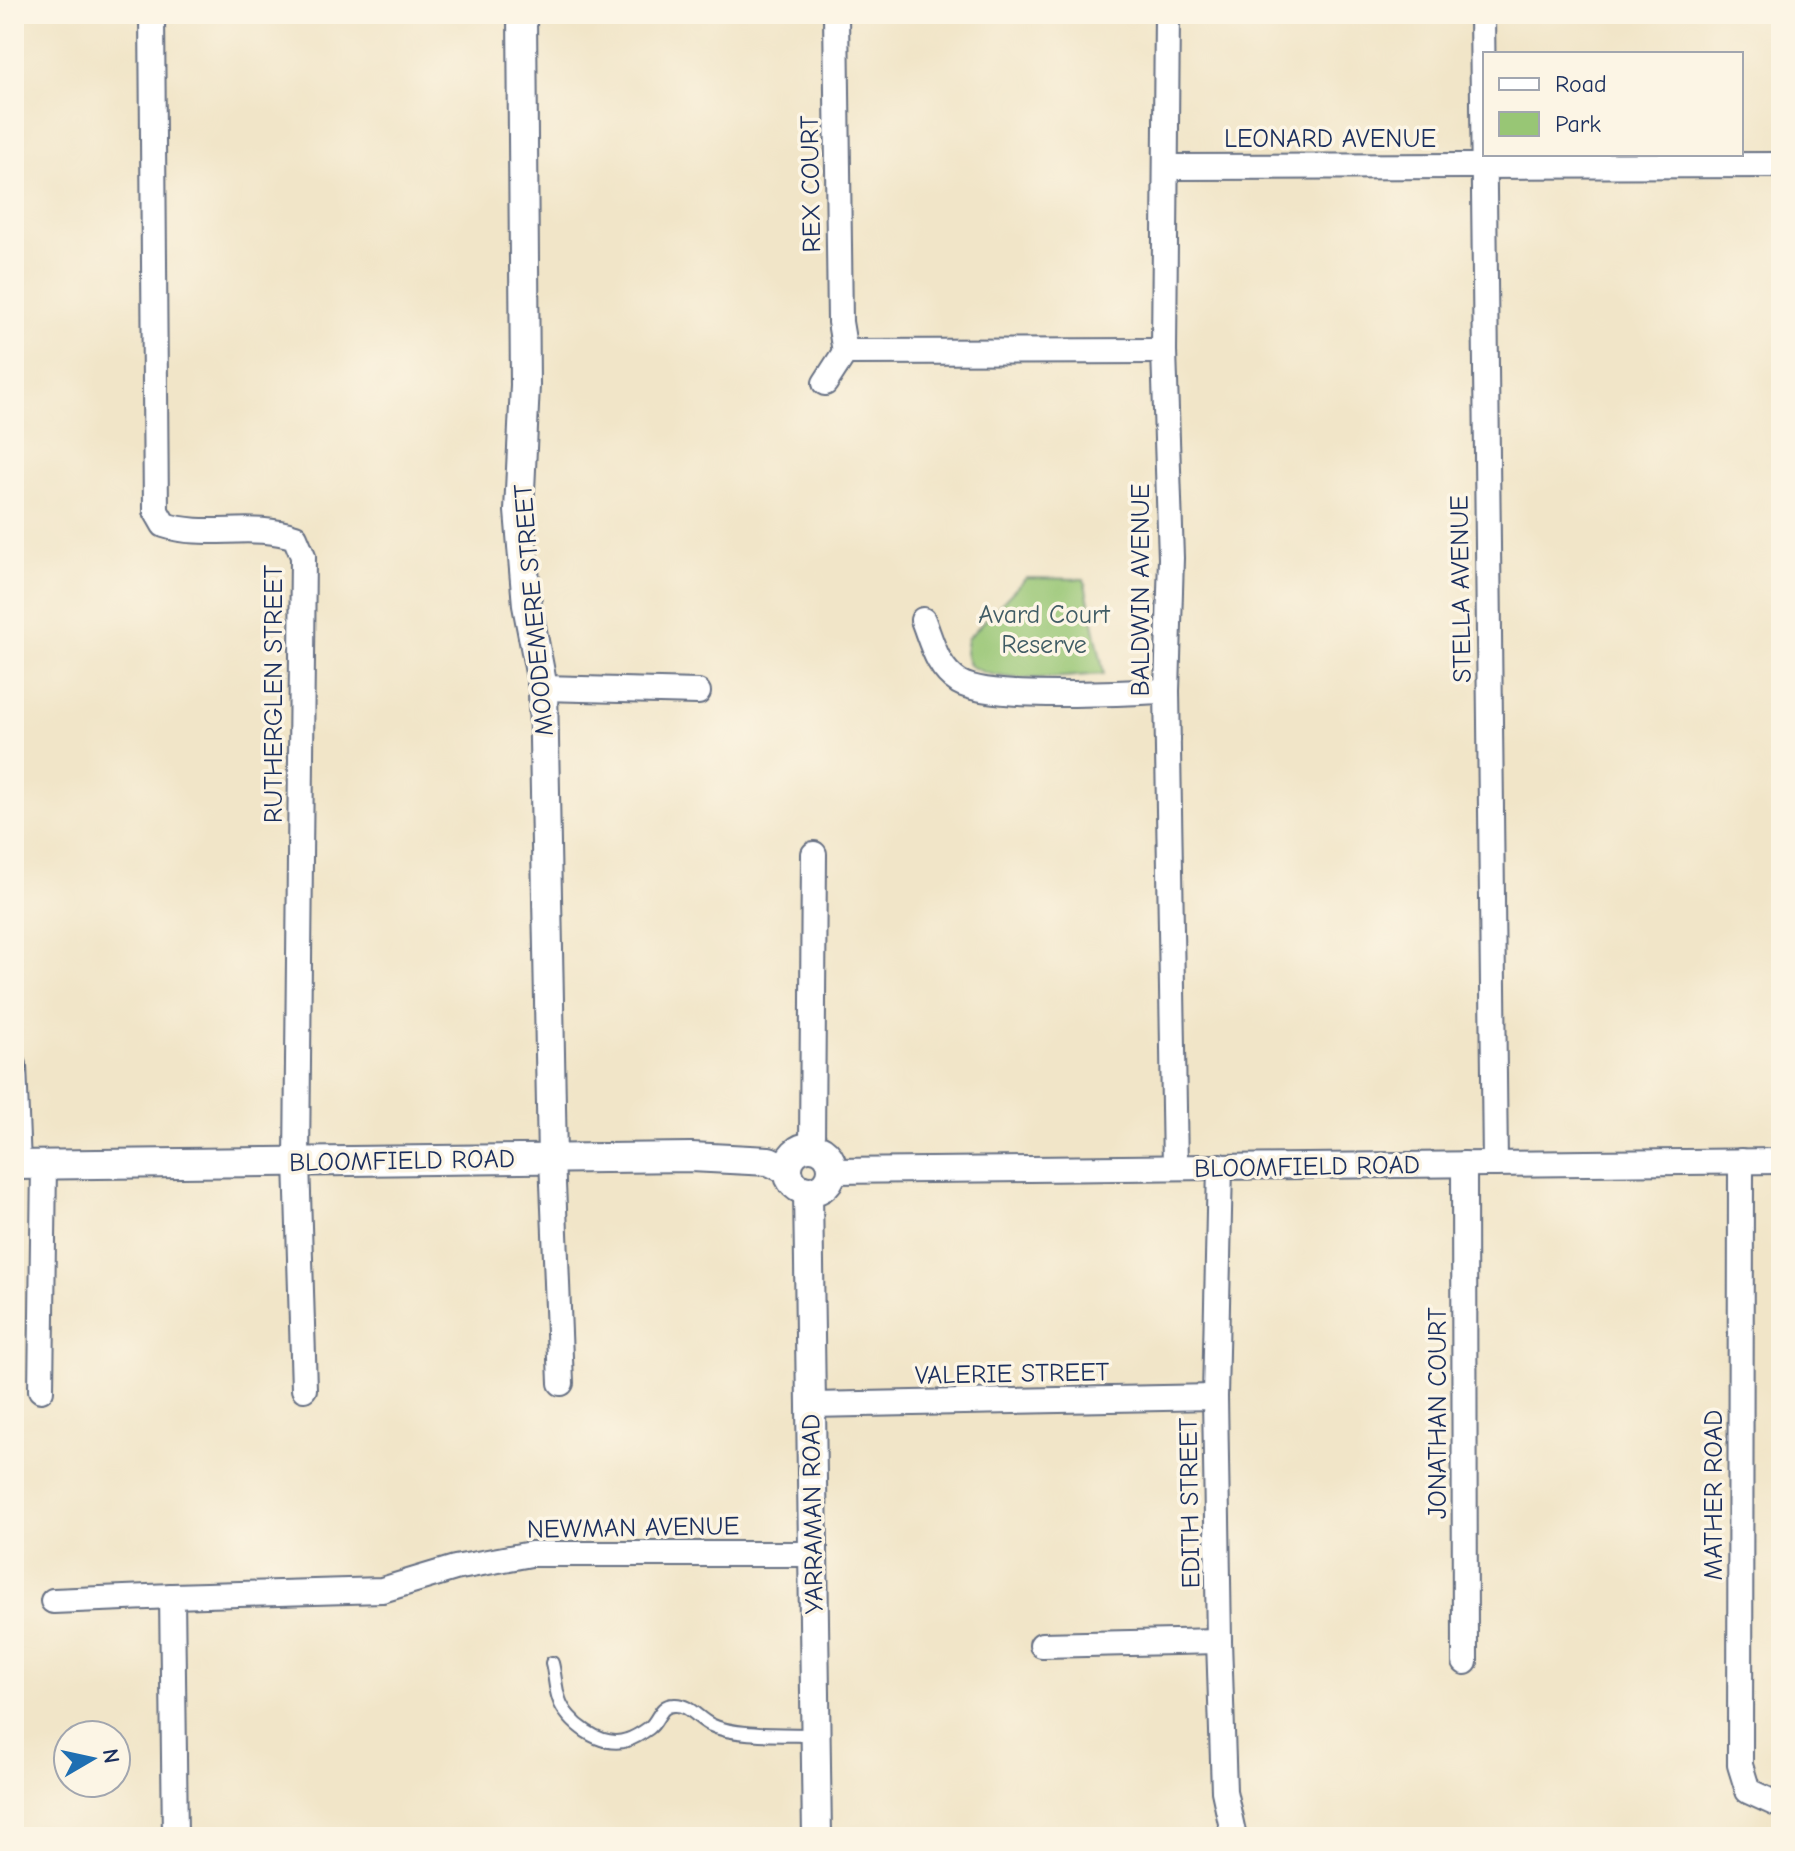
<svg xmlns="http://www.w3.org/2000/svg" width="1795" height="1851" viewBox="0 0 1795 1851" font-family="'Comic Neue',sans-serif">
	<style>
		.green { fill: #98c675; stroke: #5a7a6a; stroke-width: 2 }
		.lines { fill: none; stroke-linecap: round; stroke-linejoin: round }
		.service-casing { stroke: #666f83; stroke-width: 16 }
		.minor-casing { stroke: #666f83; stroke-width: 28 }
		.tertiary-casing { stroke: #666f83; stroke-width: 32 }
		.service { stroke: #fff; stroke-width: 12 }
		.minor { stroke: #fff; stroke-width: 24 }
		.tertiary { stroke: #fff; stroke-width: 28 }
		.labels { text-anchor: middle; stroke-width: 7; stroke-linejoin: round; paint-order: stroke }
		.street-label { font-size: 26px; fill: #1b2f5e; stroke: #fcf5e5 }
		.park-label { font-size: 26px; fill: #405c65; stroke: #fcf5e5 }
	</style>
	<rect width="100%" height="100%" fill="#fcf5e5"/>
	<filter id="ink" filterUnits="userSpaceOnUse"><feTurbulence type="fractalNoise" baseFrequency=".0125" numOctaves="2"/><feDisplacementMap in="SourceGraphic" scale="16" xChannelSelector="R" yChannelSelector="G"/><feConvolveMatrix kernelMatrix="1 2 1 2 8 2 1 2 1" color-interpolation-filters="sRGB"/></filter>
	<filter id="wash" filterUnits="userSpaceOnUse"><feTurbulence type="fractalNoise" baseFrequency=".006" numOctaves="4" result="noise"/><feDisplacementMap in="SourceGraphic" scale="32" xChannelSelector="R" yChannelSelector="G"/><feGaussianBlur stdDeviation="1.8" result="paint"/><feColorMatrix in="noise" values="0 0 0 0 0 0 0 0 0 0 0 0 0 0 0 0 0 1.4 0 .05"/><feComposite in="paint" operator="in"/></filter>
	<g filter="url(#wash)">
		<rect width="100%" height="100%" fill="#f1e5c8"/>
		<!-- green -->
		<path class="green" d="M 1026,578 L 1084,579 L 1104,674 C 1064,676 1002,687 969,665 L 965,653 L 967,639 Z"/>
	</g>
	<g filter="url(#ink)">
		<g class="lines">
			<defs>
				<path id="service" d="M 552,1663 C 555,1674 555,1688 559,1699 C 566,1722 602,1749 627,1740 C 634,1738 642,1733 649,1728 C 659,1721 659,1705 674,1705 C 689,1704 698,1719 711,1725 C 735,1737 787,1734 815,1735"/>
				<g id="minor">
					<path d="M 152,14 L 156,511 L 164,525 C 206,539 253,522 295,537 L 303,556 L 297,1161 L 304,1389"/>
					<polyline points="836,14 840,322 845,352 1164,351"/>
					<polyline points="1167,14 1164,351 1171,558 1167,691 1175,1167"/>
					<polyline points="1482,14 1495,1164"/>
					<polyline points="1167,167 1781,165"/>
					<polyline points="825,383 845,352"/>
					<path d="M 923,620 C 932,643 937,668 959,682 C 991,701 1124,692 1167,691"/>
					<polyline points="543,688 698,692"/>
					<polyline points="14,1065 18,1165"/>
					<polyline points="812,1147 814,854"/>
					<polyline points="552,1158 561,1383"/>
					<polyline points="1741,1161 1740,1765 1748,1791 1781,1806"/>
					<polyline points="1464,1164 1465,1662"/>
					<polyline points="1220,1166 1215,1397 1219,1641 1224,1791 1234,1837"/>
					<polyline points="832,1171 1781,1161"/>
					<polyline points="41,1390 44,1165"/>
					<polyline points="811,1405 1215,1397"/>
					<polyline points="53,1601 172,1596"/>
					<polyline points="1042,1645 1219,1641"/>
					<polyline points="175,1837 172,1596 382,1590 455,1568 531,1554 812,1554"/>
				</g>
				<g id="tertiary">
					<polyline points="522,14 525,385 519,511 527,605 543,688 552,1158"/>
					<circle cx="810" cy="1169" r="22"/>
					<polyline points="14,1165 691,1157 769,1161 788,1170"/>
					<polyline points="808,1191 817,1837"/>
				</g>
			</defs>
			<!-- service casing -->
			<use href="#service" class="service-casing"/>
			<!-- minor casing -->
			<use href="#minor" class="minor-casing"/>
			<!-- tertiary casing -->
			<use href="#tertiary" class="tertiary-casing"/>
			<!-- service -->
			<use href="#service" class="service"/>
			<!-- minor -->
			<use href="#minor" class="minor"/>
			<!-- tertiary -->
			<use href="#tertiary" class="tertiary"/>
		</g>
	</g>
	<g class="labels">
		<!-- street labels -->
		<g class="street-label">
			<text x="1330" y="147">LEONARD AVENUE</text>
			<text transform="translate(810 184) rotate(-91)" y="9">REX COURT</text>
			<text transform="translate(1460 589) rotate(-91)" y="9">STELLA AVENUE</text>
			<text transform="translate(1140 590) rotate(-90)" y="9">BALDWIN AVENUE</text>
			<text transform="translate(533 610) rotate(-95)" y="9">MOODEMERE STREET</text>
			<text transform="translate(273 694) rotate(-90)" y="9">RUTHERGLEN STREET</text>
			<text transform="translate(402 1160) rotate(-1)" y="9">BLOOMFIELD ROAD</text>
			<text transform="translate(1307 1166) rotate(-1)" y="9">BLOOMFIELD ROAD</text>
			<text transform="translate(1012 1373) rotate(-1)" y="9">VALERIE STREET</text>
			<text transform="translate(1437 1413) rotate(-90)" y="9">JONATHAN COURT</text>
			<text transform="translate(1713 1495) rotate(-90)" y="9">MATHER ROAD</text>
			<text transform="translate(1189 1503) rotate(-91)" y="9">EDITH STREET</text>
			<text transform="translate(812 1514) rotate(-91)" y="9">YARRAMAN ROAD</text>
			<text transform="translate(633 1527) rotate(-1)" y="9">NEWMAN AVENUE</text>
		</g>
		<!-- park labels -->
		<g class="park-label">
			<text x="1044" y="623">Avard Court<tspan x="1044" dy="30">Reserve</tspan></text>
		</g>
	</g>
	<!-- margin -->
	<rect width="1795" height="1851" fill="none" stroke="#fcf5e5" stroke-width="48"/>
	<!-- legend -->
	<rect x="1483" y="52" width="260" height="104" fill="#fcf5e5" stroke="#a2a6af" stroke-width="2"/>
	<rect x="1499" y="78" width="40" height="12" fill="#ffffff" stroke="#a2a6af" stroke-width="2"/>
	<text x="1555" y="92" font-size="24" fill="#1b2f5e">Road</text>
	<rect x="1499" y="112" width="40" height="24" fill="#98c675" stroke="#a2a6af" stroke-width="2"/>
	<text x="1555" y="132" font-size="24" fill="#1b2f5e">Park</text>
	<!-- north arrow -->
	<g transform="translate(92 1759) rotate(81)"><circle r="38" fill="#fcf5e5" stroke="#a2a6af" stroke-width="2"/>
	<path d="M0-6L14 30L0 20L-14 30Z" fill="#1f6fb2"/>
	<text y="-12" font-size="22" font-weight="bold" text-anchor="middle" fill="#1b2f5e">N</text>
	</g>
</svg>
